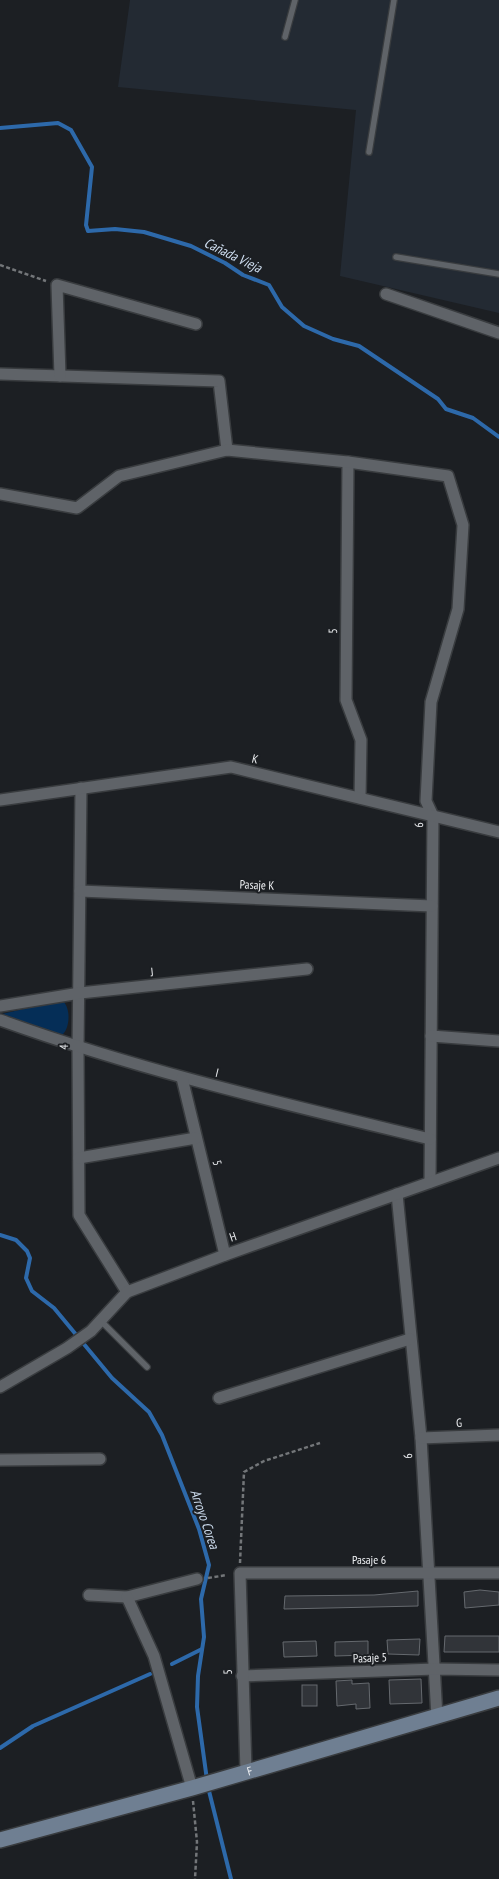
<svg xmlns="http://www.w3.org/2000/svg" width="499" height="1879" viewBox="0 0 499 1879" font-family="'PT Sans Narrow',sans-serif">
	<style>
		.built { fill: #232a33 }
		.green { fill: #052e57 }
		.lines { fill: none; stroke-linecap: round; stroke-linejoin: round }
		.stream { stroke: #2d69aa; stroke-width: 4 }
		.building { fill: #313439; stroke: #65696e }
		.lane-casing { stroke: #393c3f; stroke-width: 8 }
		.street-casing { stroke: #393c3f; stroke-width: 14 }
		.secondary-casing { stroke: #393c3f; stroke-width: 18 }
		.path { stroke: #737679; stroke-width: 2.5; stroke-dasharray: 4 2.5; stroke-linecap: butt }
		.lane { stroke: #5f6368; stroke-width: 5.5 }
		.street { stroke: #5f6368; stroke-width: 11 }
		.secondary { stroke: #6f7f92; stroke-width: 15 }
		.labels { text-anchor: middle; stroke-width: 4; stroke-linejoin: round; paint-order: stroke }
		.street-label { font-size: 12px; fill: #eef0f3; stroke: #1c1f23 }
		.water-label { font-size: 14px; font-style: italic; fill: #cddcee; stroke: #1c1f23 }
	</style>
	<rect width="100%" height="100%" fill="#1c1f23"/>
	<!-- built -->
	<polygon class="built" points="130,0 499,0 499,313 340,276 356,110 118,87"/>
	<!-- green -->
	<path class="green" d="M 58,1001 L 63,1001 C 71,1009 70,1028 62,1035 L 2,1014 Z"/>
	<g class="lines">
		<!-- stream -->
		<g class="stream">
			<polyline points="0,128 58,123 71,130 92,167 86,225 88,231 115,229 144,232 191,246 225,263 243,275 269,285 282,307 304,326 333,339 359,346 438,399 446,409 473,418 499,437"/>
			<polyline points="0,1235 16,1240 27,1251 30,1258 26,1278 32,1291 54,1308 112,1378 149,1412 162,1435 199,1529 209,1565 201,1599 204,1637 198,1676 197,1707 207,1780"/>
			<polyline points="172,1664 202,1649"/>
			<polyline points="0,1748 33,1726 150,1674"/>
			<polyline points="208,1787 231,1879"/>
		</g>
	</g>
	<!-- building -->
	<g class="building">
		<polygon points="480,1590 499,1592 499,1605 465,1608 464,1592"/>
		<polygon points="418,1591 418,1606 284,1609 285,1596 374,1595"/>
		<polygon points="445,1636 499,1636 499,1652 444,1652"/>
		<polygon points="420,1639 419,1655 388,1654 387,1640"/>
		<polygon points="316,1641 317,1656 284,1657 283,1642"/>
		<polygon points="368,1641 368,1655 335,1656 335,1642"/>
		<polygon points="421,1679 422,1703 390,1704 389,1680"/>
		<polygon points="352,1680 352,1684 369,1683 370,1708 356,1709 356,1704 337,1706 336,1681"/>
		<rect x="302" y="1685" width="15" height="21"/>
	</g>
	<g class="lines">
		<defs>
			<g id="lane">
				<polyline points="285,37 295,0"/>
				<polyline points="369,152 394,0"/>
				<polyline points="396,257 499,274"/>
				<polyline points="100,1320 147,1367"/>
			</g>
			<g id="street">
				<polyline points="386,294 499,333"/>
				<polyline points="0,374 219,381 227,450"/>
				<polyline points="60,376 57,285 196,324"/>
				<polyline points="348,462 346,700 361,740 360,798"/>
				<polyline points="0,494 77,508 119,476 227,450 348,462 448,476 463,525 458,609 431,702 426,801 433,816 430,1182"/>
				<polyline points="81,788 78,1048 79,1215 127,1292"/>
				<polyline points="0,800 231,767 499,832"/>
				<polyline points="80,891 432,906"/>
				<polyline points="0,1006 80,993 307,969"/>
				<path d="M 0,1020 C 141,1071 285,1104 430,1139"/>
				<polyline points="431,1036 499,1041"/>
				<polyline points="182,1078 225,1255"/>
				<polyline points="79,1158 196,1138"/>
				<polyline points="397,1194 421,1438 437,1717"/>
				<polyline points="0,1387 67,1348 91,1331 127,1292 225,1255 499,1158"/>
				<polyline points="219,1398 410,1339"/>
				<polyline points="421,1438 499,1435"/>
				<polyline points="0,1460 100,1459"/>
				<polyline points="89,1595 127,1597 197,1579"/>
				<polyline points="127,1597 154,1656 192,1788"/>
				<polyline points="242,1676 435,1669 499,1670"/>
				<polyline points="246,1771 240,1573 499,1573"/>
			</g>
			<g id="secondary">
				<path id="s1" d="M 0,1840 L 192,1788 L 499,1698"/>
			</g>
		</defs>
		<!-- lane casing -->
		<use href="#lane" class="lane-casing"/>
		<!-- street casing -->
		<use href="#street" class="street-casing"/>
		<!-- secondary casing -->
		<use href="#secondary" class="secondary-casing"/>
		<!-- path -->
		<g class="path">
			<polyline points="0,265 46,281"/>
			<polyline points="240,1563 244,1472 264,1461 320,1443"/>
			<polyline points="208,1578 227,1575"/>
			<polyline points="193,1801 197,1842 195,1879"/>
		</g>
		<!-- lane -->
		<use href="#lane" class="lane"/>
		<!-- street -->
		<use href="#street" class="street"/>
		<!-- secondary -->
		<use href="#secondary" class="secondary"/>
	</g>
	<g class="labels">
		<!-- street labels -->
		<g class="street-label">
			<text transform="translate(333 631) rotate(-89)" y="4">5</text>
			<text transform="translate(255 759) rotate(14)" y="4">K</text>
			<text transform="translate(419 825) rotate(-89)" y="4">6</text>
			<text transform="translate(257 885) rotate(2)" y="4">Pasaje K</text>
			<text transform="translate(152 972) rotate(-6)" y="4">J</text>
			<text transform="translate(64 1047) rotate(-89)" y="4">4</text>
			<text transform="translate(217 1073) rotate(14)" y="4">I</text>
			<text transform="translate(217 1163) rotate(76)" y="4">5</text>
			<text transform="translate(233 1237) rotate(-19)" y="4">H</text>
			<text transform="translate(459 1423) rotate(-2)" y="4">G</text>
			<text transform="translate(408 1456) rotate(-94)" y="4">6</text>
			<text x="369" y="1564">Pasaje 6</text>
			<text transform="translate(370 1658) rotate(-2)" y="4">Pasaje 5</text>
			<text transform="translate(228 1672) rotate(-92)" y="4">5</text>
			<text dy="4" stroke="none"><textPath href="#s1" startOffset="259">F</textPath></text>
		</g>
		<!-- water labels -->
		<g class="water-label">
			<text transform="translate(233 255) rotate(26)" y="5">Cañada Vieja</text>
			<text transform="translate(205 1519) rotate(71)" y="5">Arroyo Corea</text>
		</g>
	</g>
</svg>
